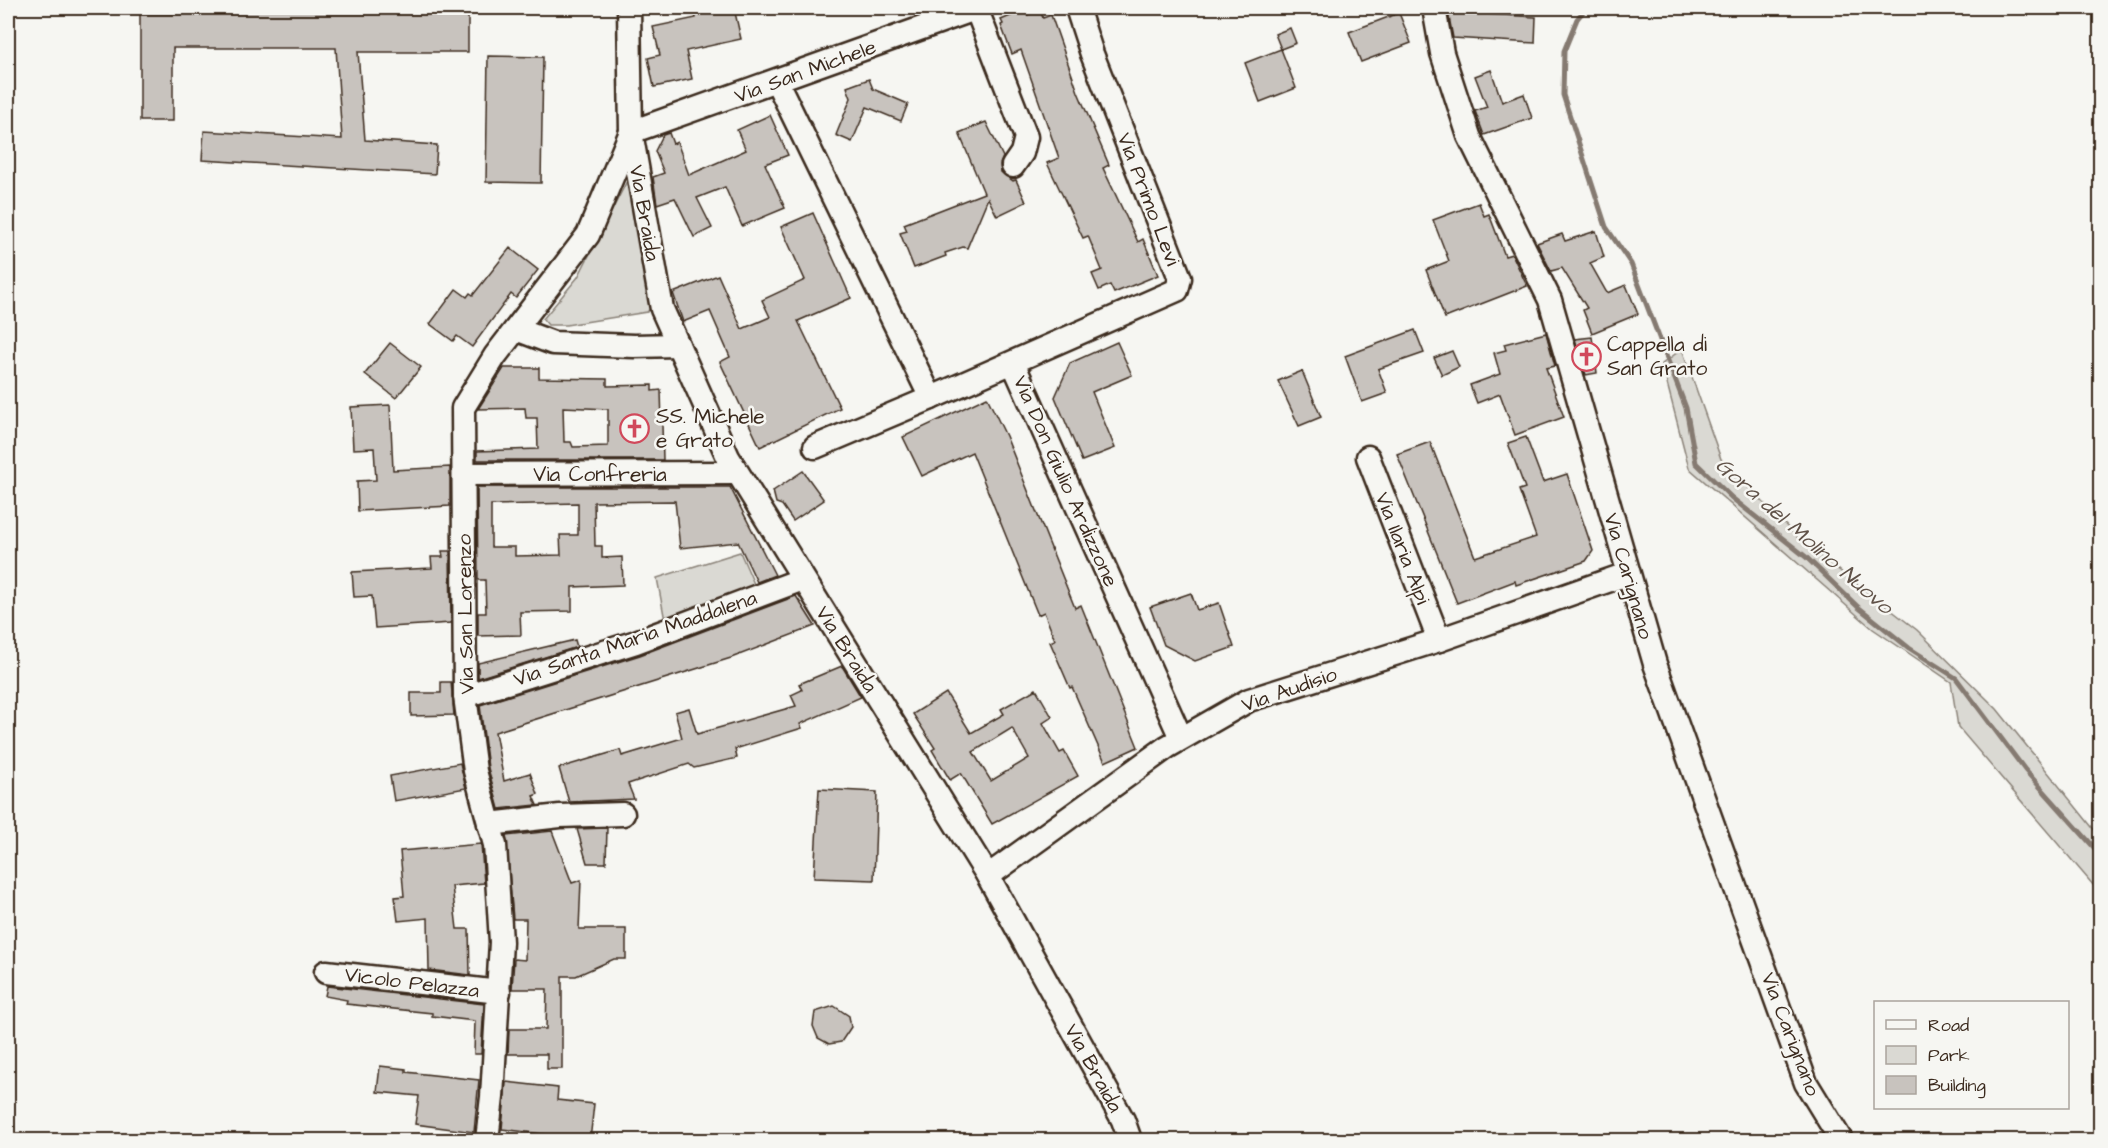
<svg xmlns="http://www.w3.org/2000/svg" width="2108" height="1148" viewBox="0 0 2108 1148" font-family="'Architects Daughter',sans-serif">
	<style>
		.green { fill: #dad9d3; stroke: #8a8278; stroke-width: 1.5 }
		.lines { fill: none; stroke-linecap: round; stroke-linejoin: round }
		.stream { stroke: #857a71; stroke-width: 5 }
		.building { fill: #c8c3be; stroke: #3b2a1e; stroke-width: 1.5; fill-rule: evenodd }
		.minor-casing { stroke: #3b2a1e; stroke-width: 27 }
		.minor { stroke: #f6f6f2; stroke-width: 22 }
		.labels { text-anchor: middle; stroke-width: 5; stroke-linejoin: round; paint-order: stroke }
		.street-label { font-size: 21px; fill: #3b2a1e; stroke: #f6f6f2 }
		.poi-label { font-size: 21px; fill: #3b2a1e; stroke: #f6f6f2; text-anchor: start }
		.water-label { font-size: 22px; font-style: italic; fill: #605248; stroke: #f6f6f2 }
	</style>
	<rect width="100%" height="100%" fill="#f6f6f2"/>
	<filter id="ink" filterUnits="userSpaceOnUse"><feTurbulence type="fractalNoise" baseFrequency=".0167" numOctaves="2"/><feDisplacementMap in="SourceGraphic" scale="12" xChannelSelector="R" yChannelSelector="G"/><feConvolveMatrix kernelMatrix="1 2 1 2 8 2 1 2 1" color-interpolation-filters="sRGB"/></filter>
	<g filter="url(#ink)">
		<!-- green -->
		<g class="green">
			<polygon points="627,181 636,185 655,304 647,312 566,325 548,325 543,319 578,277"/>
			<polygon points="1682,349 1721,459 1800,540 1917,630 1997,709 2100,837 2100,893 1958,727 1951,682 1873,629 1689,468 1662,364"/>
			<polygon points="740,552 758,593 666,626 657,578"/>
		</g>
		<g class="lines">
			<!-- stream -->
			<polyline class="stream" points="1586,8 1577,19 1564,51 1563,95 1606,227 1631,264 1686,408 1696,463 1732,498 1806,557 1858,607 1909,648 1956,678 2025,770 2100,854"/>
		</g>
		<!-- building -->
		<g class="building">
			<polygon points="234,8 468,8 468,52 358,52 365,140 437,145 435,174 202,160 204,131 342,139 336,48 173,48 173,121 140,121 140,13 234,14"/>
			<polygon points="694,8 734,8 741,39 686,51 692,79 654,87 648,58 660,55 653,27 696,18"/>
			<polygon points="1025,10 1027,15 1040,10 1043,18 1051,15 1078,92 1109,165 1103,168 1138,242 1143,239 1158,275 1114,293 1110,285 1099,290 1092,274 1102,270 1088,236 1083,238 1047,163 1059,158 1021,50 1012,54 1001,25 1003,24 1001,20"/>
			<polygon points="1448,12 1536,17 1535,43 1453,38"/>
			<polygon points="1399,13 1411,43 1361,62 1349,32"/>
			<polygon points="1290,28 1296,43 1281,49 1275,34"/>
			<polygon points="1281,49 1296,88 1260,102 1245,63"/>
			<polygon points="488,56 543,57 541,183 486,182"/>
			<polygon points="1491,70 1502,102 1524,94 1532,118 1484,135 1475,111 1487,107 1475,76"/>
			<polygon points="869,79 873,89 908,104 901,121 867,107 852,142 836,135 851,98 847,87"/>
			<polygon points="770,115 788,155 765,164 785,208 742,226 725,187 697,198 712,228 694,237 675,198 657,204 653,177 664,173 655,151 663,135 669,133 673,144 677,142 689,175 746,150 737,130"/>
			<polygon points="986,122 1003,157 1000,164 1001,172 1013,181 1016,180 1026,202 997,216 988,198 967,248 963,247 945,253 946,256 914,268 900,233 907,231 904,224 984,193 959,133"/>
			<polygon points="1479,203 1484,216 1489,214 1505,256 1512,254 1527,286 1445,318 1426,270 1449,261 1433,220"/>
			<polygon points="813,213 851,298 798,321 840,408 760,447 720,362 730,357 710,311 683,322 673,293 718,275 742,329 770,317 762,300 805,280 781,227"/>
			<polygon points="1596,231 1604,257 1590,263 1607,293 1626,285 1638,314 1592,333 1583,310 1587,308 1562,268 1551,271 1537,243 1562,234 1565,241"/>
			<polygon points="510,248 538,270 516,298 511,294 472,347 457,336 453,341 430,324 456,289 467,297 470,293 473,295"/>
			<polygon points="1415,330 1424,353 1378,369 1387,393 1362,402 1345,356"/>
			<polygon points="1546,333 1555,366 1546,368 1564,417 1515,435 1500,394 1477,403 1470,385 1500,374 1494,353 1506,350 1504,344"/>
			<polygon points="1592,337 1597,373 1586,375 1575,339"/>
			<polygon points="1117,342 1132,375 1092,392 1115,448 1082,461 1055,397 1070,363"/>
			<polygon points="390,343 421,367 396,398 365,374"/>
			<polygon points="1452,351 1459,367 1442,375 1434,358"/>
			<path d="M 504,368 L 539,368 L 539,378 L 607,379 L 607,386 L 652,385 L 652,391 L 661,390 L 663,460 L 477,460 L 477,451 L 538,449 L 537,418 L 526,418 L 525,408 L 478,409 ZM 563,407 L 608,409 L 608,446 L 573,447 L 571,442 L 564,442 Z"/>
			<polygon points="1302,371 1321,417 1299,426 1278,381"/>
			<polygon points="987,397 1006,436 1075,608 1081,605 1138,747 1105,762 1072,687 1070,688 1050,642 1055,640 1044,612 1038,615 972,452 922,476 903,437"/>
			<polygon points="390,405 393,470 450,467 450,506 358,511 357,481 376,480 374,448 353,449 351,407"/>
			<polygon points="1526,437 1543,482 1567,474 1593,551 1586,561 1516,585 1515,581 1457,603 1397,454 1430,442 1475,557 1536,537 1519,490 1525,488 1508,443"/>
			<polygon points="803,471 824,500 793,521 782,505 776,503 773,491"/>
			<path d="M 477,487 L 730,487 L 775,575 L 757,582 L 738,542 L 680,548 L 675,501 L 594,502 L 595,546 L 602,546 L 602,558 L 622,557 L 623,585 L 572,587 L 572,611 L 520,612 L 521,635 L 478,636 L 478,613 L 486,613 L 485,580 L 478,580 ZM 578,503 L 578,535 L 560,535 L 561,555 L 515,556 L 515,547 L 491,547 L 491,505 Z"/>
			<polygon points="442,551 450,551 451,623 375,628 372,596 354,597 352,572 432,568 431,557 443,557"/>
			<polygon points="1191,593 1197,610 1219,603 1234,647 1195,661 1164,645 1150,607"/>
			<polygon points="796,596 815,626 731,658 495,732 504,781 530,773 538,794 533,796 537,805 499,809 488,768 480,705 640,655"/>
			<polygon points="575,640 577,647 478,678 478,663"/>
			<polygon points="842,666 861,697 800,724 802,728 735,749 737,758 694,768 689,764 628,784 634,799 569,802 559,768 620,750 622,756 682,738 675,712 689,708 697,734 796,706 791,695 802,690 799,684"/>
			<polygon points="441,682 451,682 454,715 411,716 411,693 441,693"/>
			<path d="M 1036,689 L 1052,717 L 1043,723 L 1060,753 L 1064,751 L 1078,776 L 992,824 L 961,773 L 950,780 L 932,750 L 935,748 L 913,714 L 946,693 L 971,733 L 1004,714 L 1001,709 ZM 1012,728 L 1029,758 L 991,781 L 973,752 Z"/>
			<polygon points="460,763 466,788 394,801 390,776"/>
			<polygon points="819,789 877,792 874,880 814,878"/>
			<polygon points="607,828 606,863 587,863 577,829"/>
			<polygon points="552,831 572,883 581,880 579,929 626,929 626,959 614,959 576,976 562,976 562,1069 547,1069 547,1054 508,1054 509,1029 546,1029 547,989 512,989 514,959 525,960 526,919 513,919 506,836"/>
			<polygon points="481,844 484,883 452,886 457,929 469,929 470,975 429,970 428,918 398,921 395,897 404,896 400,851"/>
			<polygon points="327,986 484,1004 481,1054 474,1054 475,1021 432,1016 432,1013 346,1004 347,1000 325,996"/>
			<polygon points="834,1006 849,1016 851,1027 841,1042 829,1044 818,1038 813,1026 815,1012"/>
			<polygon points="380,1066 406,1069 406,1072 479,1080 474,1132 415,1124 419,1096 377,1092"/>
			<polygon points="506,1082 558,1088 557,1100 594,1104 590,1140 502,1129"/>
		</g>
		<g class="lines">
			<defs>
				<g id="minor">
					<polyline points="629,8 631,132 662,309 728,457 988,876 1123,1120 1130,1140"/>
					<polyline points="976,8 1026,137 1022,153 1013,166"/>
					<polyline points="1434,8 1442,53 1469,136 1550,300 1655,664 1806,1083 1841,1140"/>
					<polyline points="777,82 931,398 1177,290 1180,278 1092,54 1077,8"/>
					<polyline points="631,132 978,8"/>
					<polyline points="516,329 553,343 634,346 678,345"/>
					<polyline points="1013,363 1181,738"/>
					<polyline points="815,447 931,398"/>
					<polyline points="1368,457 1439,640"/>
					<polyline points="464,474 737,473"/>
					<polyline points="465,696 636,642 803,579"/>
					<polyline points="489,824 560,816 623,814"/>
					<polyline points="988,876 1167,747 1249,700 1439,640 1627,574"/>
					<polyline points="326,972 499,992"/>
					<polyline points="487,1140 492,1097 501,942 495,845 475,771 465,696 463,408 495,356 588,235 631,132"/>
				</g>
			</defs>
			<!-- minor casing -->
			<use href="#minor" class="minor-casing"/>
			<!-- minor -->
			<use href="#minor" class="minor"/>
		</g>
	</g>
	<!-- icons -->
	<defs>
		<symbol id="church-ring" viewBox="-11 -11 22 22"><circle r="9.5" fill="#f6f6f2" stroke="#d1495b" stroke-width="1.5"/><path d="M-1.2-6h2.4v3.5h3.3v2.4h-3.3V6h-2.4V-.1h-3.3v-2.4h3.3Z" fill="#d1495b"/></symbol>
	</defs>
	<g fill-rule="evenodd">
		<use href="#church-ring" x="1570" y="340" width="33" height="33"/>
		<use href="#church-ring" x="618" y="412" width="33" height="33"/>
	</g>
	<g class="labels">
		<!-- street labels -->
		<g class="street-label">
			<text transform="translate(805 71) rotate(-20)" y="7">Via San Michele</text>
			<text transform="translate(1149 199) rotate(69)" y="7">Via Primo Levi</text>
			<text transform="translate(645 213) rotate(80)" y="7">Via Braida</text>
			<text x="600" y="481">Via Confreria</text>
			<text transform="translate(1066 481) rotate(66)" y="7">Via Don Giulio Ardizzone</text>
			<text transform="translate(1403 548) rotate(69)" y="7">Via Ilaria Alpi</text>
			<text transform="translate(1629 576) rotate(74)" y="7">Via Carignano</text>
			<text transform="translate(465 614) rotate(-91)" y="7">Via San Lorenzo</text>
			<text transform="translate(635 638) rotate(-19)" y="7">Via Santa Maria Maddalena</text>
			<text transform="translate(847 649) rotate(58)" y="7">Via Braida</text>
			<text transform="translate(1289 689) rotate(-19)" y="7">Via Audisio</text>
			<text transform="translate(412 982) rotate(7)" y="7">Vicolo Pelazza</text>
			<text transform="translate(1791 1034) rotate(69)" y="7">Via Carignano</text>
			<text transform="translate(1094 1068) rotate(61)" y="7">Via Braida</text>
		</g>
		<!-- poi labels -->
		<g class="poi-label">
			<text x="1607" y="351">Cappella di<tspan x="1607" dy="24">San Grato</tspan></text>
			<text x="656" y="423">SS. Michele<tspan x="656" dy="24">e Grato</tspan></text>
		</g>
		<!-- water labels -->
		<g class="water-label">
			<text transform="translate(1805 535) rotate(41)" y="8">Gora del Molino Nuovo</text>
		</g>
	</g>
	<!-- margin -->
	<rect width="2108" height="1148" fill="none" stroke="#f6f6f2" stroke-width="30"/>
	<rect x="15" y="15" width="2078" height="1118" fill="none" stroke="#3b2a1e" stroke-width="2" filter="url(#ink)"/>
	<!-- legend -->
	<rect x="1874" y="1001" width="195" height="108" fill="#f6f6f2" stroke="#aba49d" stroke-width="1.5"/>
	<rect x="1886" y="1020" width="30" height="9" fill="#f6f6f2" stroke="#aba49d" stroke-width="1.5"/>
	<text x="1928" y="1031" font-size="18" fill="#3b2a1e">Road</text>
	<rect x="1886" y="1046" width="30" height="18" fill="#dad9d3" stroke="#aba49d" stroke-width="1.5"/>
	<text x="1928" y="1061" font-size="18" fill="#3b2a1e">Park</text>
	<rect x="1886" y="1076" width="30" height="18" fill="#c8c3be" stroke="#aba49d" stroke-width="1.5"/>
	<text x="1928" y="1091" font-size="18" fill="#3b2a1e">Building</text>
</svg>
